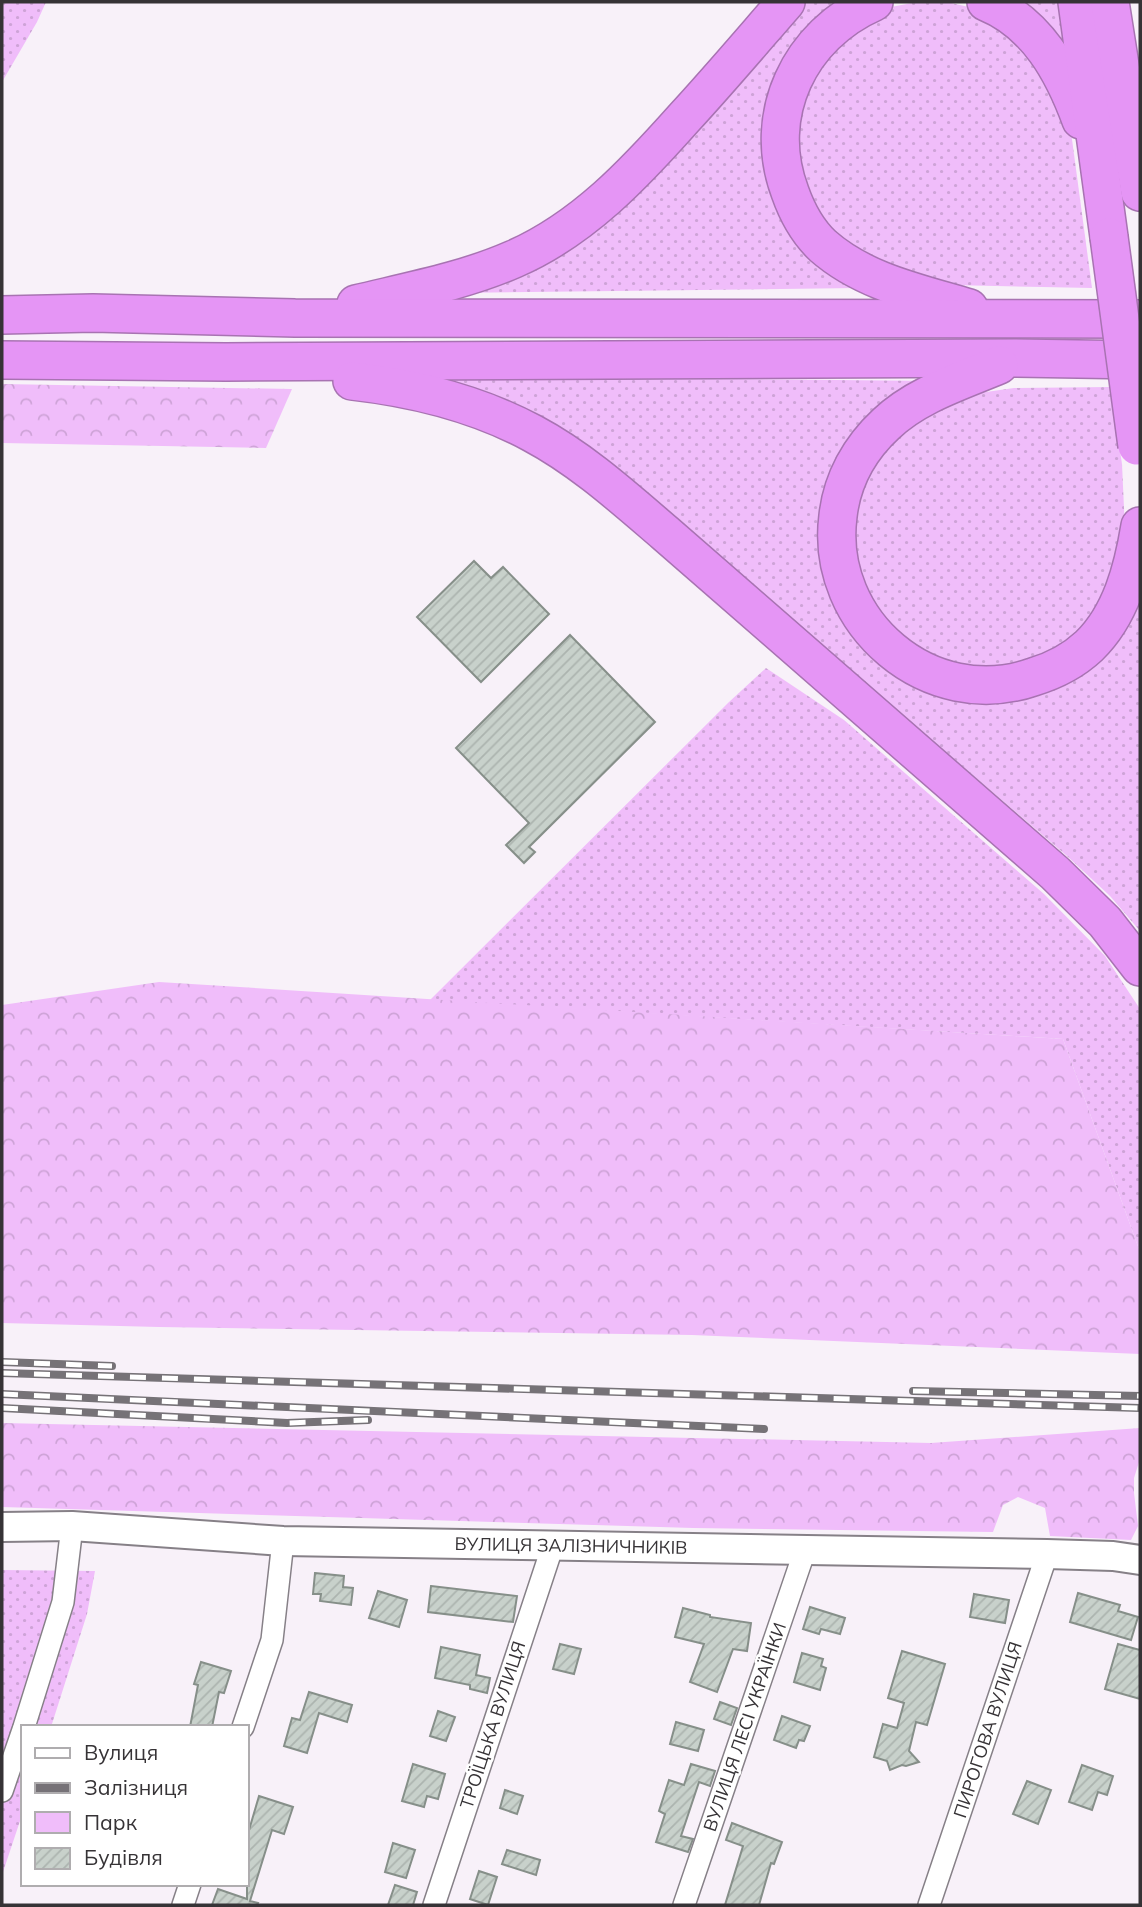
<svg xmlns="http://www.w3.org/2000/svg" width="1142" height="1907" viewBox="0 0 1142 1907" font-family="Mulish,sans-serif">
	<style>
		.green { fill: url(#green-dots) }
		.forest { fill: url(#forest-crowns) }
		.building { fill: url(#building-hatch); stroke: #868f89; stroke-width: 2 }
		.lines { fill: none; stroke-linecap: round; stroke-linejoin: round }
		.street-casing { stroke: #868087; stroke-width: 24 }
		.secondary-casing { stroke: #868087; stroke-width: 32 }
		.highway-casing { stroke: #a873b2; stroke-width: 40 }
		.street { stroke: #fff; stroke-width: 21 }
		.secondary { stroke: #fff; stroke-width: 28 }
		.highway { stroke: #e595f5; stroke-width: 37 }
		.rail-casing { stroke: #767277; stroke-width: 8 }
		.rail { stroke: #fff; stroke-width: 5; stroke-dasharray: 16; stroke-linecap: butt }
		.highway-bridge-casing { stroke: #a873b2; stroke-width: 40; stroke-linecap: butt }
		.highway-bridge { stroke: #e595f5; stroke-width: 37 }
		.labels { text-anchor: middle; stroke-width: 5; stroke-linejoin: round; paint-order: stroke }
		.street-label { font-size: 18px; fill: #363336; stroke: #fff }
	</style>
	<defs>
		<pattern id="green-dots" width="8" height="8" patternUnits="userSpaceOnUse" patternTransform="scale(1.75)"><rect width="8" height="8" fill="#f0bdfa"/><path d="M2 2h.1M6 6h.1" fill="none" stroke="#cea3d7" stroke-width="1.8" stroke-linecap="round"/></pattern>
		<pattern id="forest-crowns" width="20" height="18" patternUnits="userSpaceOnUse" patternTransform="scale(1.75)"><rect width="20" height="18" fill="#f0bdfa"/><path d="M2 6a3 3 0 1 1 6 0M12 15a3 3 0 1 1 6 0" fill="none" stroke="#cea3d7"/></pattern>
		<pattern id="building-hatch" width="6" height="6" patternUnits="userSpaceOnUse" patternTransform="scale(1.75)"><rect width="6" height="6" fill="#c8d1cb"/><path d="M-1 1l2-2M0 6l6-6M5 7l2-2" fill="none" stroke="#acb4af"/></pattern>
	</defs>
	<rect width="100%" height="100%" fill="#f8f1f9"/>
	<!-- green -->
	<g class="green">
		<polygon points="2,2 46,2 37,22 2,82"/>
		<polygon points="799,2 842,2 768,113 858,288 456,293 483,285"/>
		<polygon points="917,2 947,2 973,8 1019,34 1071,132 1092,288 951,285 872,266 813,218 790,145 810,68 886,8"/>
		<polygon points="1017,2 1064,2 1072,61"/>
		<polygon points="410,376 939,381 853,442 852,627 1026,695 1140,581 1140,931 1110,896 1067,856 677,521"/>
		<polygon points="1110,387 1122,464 1125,530 1109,601 1060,656 953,673 873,620 844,531 870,454 958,396 1014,388"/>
		<polygon points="766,668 844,720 1044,894 1105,956 1140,1009 1140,1252 1063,1039 430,1000 729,702"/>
		<polygon points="2,1570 95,1571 87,1614 51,1727 23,1727 23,1812 2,1875"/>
	</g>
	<!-- forest -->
	<g class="forest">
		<polygon points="2,384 292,389 266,448 2,443"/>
		<polygon points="159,982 1063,1039 1140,1252 1140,1354 692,1335 159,1327 2,1323 2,1005"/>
		<polygon points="2,1423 931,1443 1140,1428 1140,1459 1134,1478 1134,1493 1138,1526 1131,1540 1050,1536 1045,1508 1018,1497 1003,1505 993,1532 693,1528 2,1507"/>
	</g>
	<!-- building -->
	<g class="building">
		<polygon points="474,561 491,578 503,567 549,614 481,682 417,617"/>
		<polygon points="570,635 655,722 529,847 535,852 524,863 506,845 529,823 456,748"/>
		<polygon points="315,1573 344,1576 343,1587 353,1588 351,1605 320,1601 321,1594 313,1594"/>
		<polygon points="431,1586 517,1596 513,1622 428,1612"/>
		<polygon points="378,1591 407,1600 399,1627 369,1618"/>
		<polygon points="1078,1593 1120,1605 1118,1611 1138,1617 1131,1640 1070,1622"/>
		<polygon points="974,1594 1009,1600 1005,1623 970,1617"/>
		<polygon points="810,1607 845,1618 840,1634 821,1629 819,1634 803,1629"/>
		<polygon points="683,1608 710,1615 710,1617 751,1623 747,1651 733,1649 717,1692 690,1682 704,1644 675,1637"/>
		<polygon points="560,1644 581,1649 574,1674 553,1669"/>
		<polygon points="1118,1644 1140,1650 1140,1699 1105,1689"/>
		<polygon points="441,1647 480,1655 476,1675 490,1678 487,1693 470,1689 470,1685 435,1678"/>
		<polygon points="902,1651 945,1664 927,1725 916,1722 909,1751 919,1762 906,1766 902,1765 890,1770 887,1761 874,1757 883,1724 897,1728 904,1703 888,1698"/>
		<polygon points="802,1653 823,1659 821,1666 826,1668 820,1690 794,1682"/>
		<polygon points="201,1662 231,1671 224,1693 219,1692 212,1727 190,1727 198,1685 194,1684"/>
		<polygon points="309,1692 352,1705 347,1722 319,1713 307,1753 284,1746 292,1718 300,1720"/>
		<polygon points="720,1702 737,1708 731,1725 714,1719"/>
		<polygon points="438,1711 455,1717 446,1741 430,1736"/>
		<polygon points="782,1716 810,1726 804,1741 799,1740 796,1748 774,1740"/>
		<polygon points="676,1722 704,1730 698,1751 670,1744"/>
		<polygon points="413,1764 445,1774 438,1799 427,1796 424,1807 402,1801"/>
		<polygon points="691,1764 715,1771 710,1786 699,1782 681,1836 693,1839 688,1852 656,1842 665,1814 659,1811 669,1780 684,1785"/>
		<polygon points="1082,1765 1113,1776 1107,1795 1098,1792 1092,1810 1069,1802"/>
		<polygon points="1027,1781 1051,1790 1038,1824 1013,1814"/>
		<polygon points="505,1790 523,1796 517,1814 500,1808"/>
		<polygon points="259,1796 293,1807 284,1834 272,1830 250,1901 258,1903 257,1905 212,1905 218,1889 247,1899 247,1837"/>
		<polygon points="732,1823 782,1842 774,1864 771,1863 759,1905 725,1905 743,1846 726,1840"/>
		<polygon points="393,1843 415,1850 406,1878 385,1872"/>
		<polygon points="507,1850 540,1860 536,1875 502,1864"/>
		<polygon points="479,1871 497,1877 488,1905 470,1899"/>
		<polygon points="395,1885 417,1892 413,1905 388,1905"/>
	</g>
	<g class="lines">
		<defs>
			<g id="street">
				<polyline points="24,1727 63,1602 72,1526"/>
				<polyline points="243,1727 272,1640 283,1541"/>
				<polyline points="2,1791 23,1730"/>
				<polyline points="183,1905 190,1884"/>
				<polyline points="434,1905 553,1545"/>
				<polyline points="684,1905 805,1550"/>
				<polyline points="929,1905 1047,1554"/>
			</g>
			<polyline id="secondary" points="2,1527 72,1526 283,1541 1047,1554 1113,1556 1140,1560"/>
			<g id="highway">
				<path d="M 874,2 C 799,35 761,115 790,192 C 797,212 807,231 823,246 C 864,282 919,293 969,308"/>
				<path d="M 986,2 C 1037,23 1063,71 1081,120"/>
				<polyline points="1077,2 1109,237"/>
				<polyline points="1110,2 1140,192"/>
				<path d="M 356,304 C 410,291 464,281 514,259 C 583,229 635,173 684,118 C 719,80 752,41 786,2"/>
				<polyline points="2,315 93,313 295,318 1140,319"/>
				<polyline points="2,360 226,362 1014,358 1140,360"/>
				<path d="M 999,365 C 961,381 916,395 886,424 C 860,448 842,480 838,516 C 824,623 930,713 1033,677 C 1053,671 1073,661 1089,646 C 1121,615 1133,569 1140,526"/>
				<path d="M 352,381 C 414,388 476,403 532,433 C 581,459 623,497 665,533 L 1055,873 L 1105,922 L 1140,967"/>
			</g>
		</defs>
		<!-- street casing -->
		<use href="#street" class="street-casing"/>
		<!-- secondary casing -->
		<use href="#secondary" class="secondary-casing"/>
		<!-- highway casing -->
		<use href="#highway" class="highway-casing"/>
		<!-- street -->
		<use href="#street" class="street"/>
		<!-- secondary -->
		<use href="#secondary" class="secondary"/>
		<!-- highway -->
		<use href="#highway" class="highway"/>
		<defs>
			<g id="rail">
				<polyline points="2,1362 112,1366"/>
				<polyline points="2,1373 1140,1408"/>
				<polyline points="913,1391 1140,1396"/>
				<polyline points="2,1394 764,1429"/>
				<polyline points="2,1408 287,1423 368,1420"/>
			</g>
		</defs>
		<!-- rail casing -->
		<use href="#rail" class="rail-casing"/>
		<!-- rail -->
		<use href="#rail" class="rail"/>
		<defs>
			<polyline id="highway-bridge" points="1109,237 1137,446"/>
		</defs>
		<!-- highway-bridge casing -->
		<use href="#highway-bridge" class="highway-bridge-casing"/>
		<!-- highway-bridge -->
		<use href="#highway-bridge" class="highway-bridge"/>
	</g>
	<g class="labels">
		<!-- street labels -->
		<g class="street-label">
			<text transform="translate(571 1546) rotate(1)" y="6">ВУЛИЦЯ ЗАЛІЗНИЧНИКІВ</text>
			<text transform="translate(493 1725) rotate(-72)" y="6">ТРОЇЦЬКА ВУЛИЦЯ</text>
			<text transform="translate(745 1727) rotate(-71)" y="6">ВУЛИЦЯ ЛЕСІ УКРАЇНКИ</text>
			<text transform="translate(988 1730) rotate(-72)" y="6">ПИРОГОВА ВУЛИЦЯ</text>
		</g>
	</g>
	<!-- border -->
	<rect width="1142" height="1907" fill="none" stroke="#363336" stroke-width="7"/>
	<!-- legend -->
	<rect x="21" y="1725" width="228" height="161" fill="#ffffff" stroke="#afadaf" stroke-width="2"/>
	<rect x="35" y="1748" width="35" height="10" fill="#ffffff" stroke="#afadaf" stroke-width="2"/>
	<text x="84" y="1760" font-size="21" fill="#363336">Вулиця</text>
	<rect x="35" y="1783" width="35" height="10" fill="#767277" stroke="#afadaf" stroke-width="2"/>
	<text x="84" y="1795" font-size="21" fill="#363336">Залізниця</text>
	<rect x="35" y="1812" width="35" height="21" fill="#f0bdfa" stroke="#afadaf" stroke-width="2"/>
	<text x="84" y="1830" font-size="21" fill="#363336">Парк</text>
	<rect x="35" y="1848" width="35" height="21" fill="url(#building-hatch)" stroke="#afadaf" stroke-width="2"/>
	<text x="84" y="1865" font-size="21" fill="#363336">Будівля</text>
</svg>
